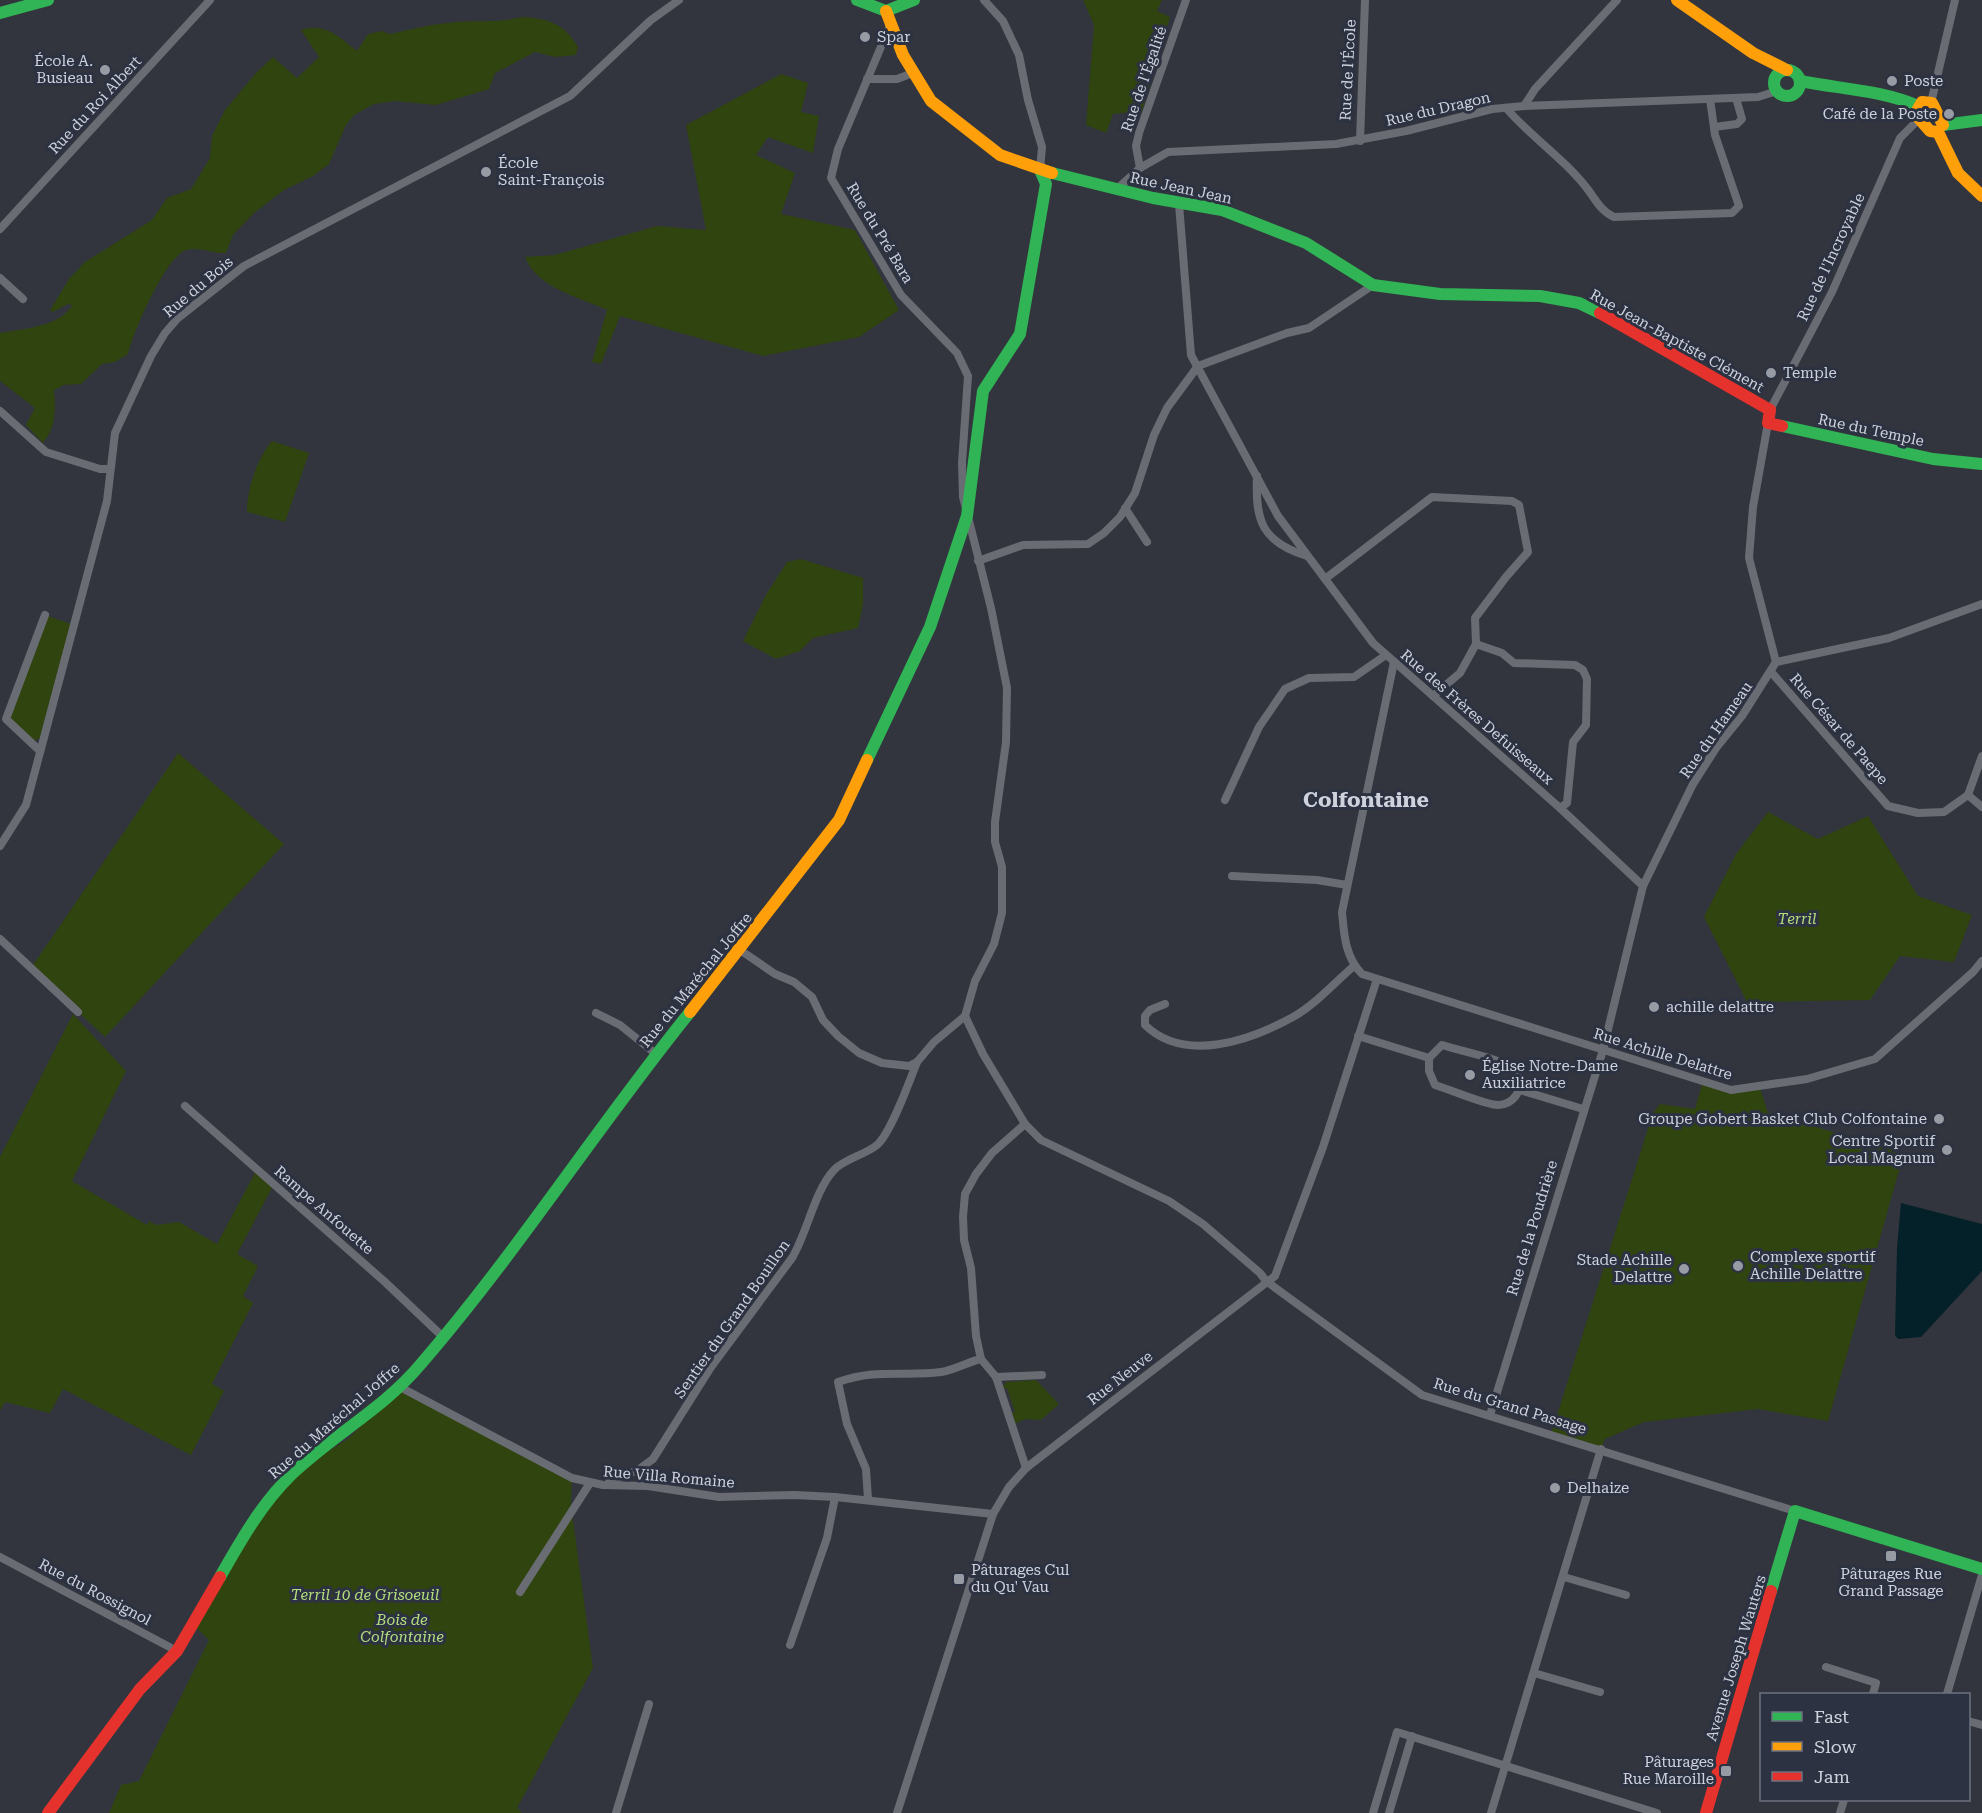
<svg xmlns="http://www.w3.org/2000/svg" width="1982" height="1813" viewBox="0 0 1982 1813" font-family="'Roboto Serif',serif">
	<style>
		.green { fill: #304410 }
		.water { fill: #042028 }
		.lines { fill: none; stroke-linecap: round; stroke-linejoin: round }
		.street { stroke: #6a6c74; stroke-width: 8 }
		.fast { stroke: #30b455; stroke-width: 12 }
		.slow { stroke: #ff9f0a; stroke-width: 12 }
		.jam { stroke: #e5322d; stroke-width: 12 }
		.poi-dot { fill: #979ba4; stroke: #2d3242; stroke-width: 2 }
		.labels { text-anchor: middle; stroke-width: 6; stroke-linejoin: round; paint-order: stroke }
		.poi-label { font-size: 15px; fill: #ced2dc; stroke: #2d3242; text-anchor: start }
		.street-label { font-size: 15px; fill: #ced2dc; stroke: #2d3242 }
		.park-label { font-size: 15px; font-style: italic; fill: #b4de7e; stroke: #2d3242 }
		.district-label { font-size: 21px; font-weight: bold; fill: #ced2dc; stroke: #2d3242 }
	</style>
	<rect width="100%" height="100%" fill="#32353d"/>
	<!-- green -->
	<g class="green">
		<polygon points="1083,0 1162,0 1157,11 1170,17 1142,111 1113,114 1106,133 1086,125 1094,25"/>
		<path d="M 522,17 C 548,18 565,24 578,47 L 576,55 L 555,57 L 535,52 L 495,73 L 489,89 L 436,105 L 395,101 L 374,104 L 354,115 L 346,125 L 329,164 L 313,176 L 284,190 L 254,213 L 233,235 L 226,253 C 212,254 197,245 184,251 C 164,261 133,332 128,354 L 115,362 L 102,364 L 81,384 L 64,385 L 54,390 C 56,408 56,428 43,443 L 26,425 L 35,408 L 0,381 L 0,333 C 22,329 60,327 72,305 L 68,304 L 53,312 L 50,310 L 69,279 L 85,262 L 152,220 L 167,198 L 191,189 L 210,158 L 212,136 L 225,110 L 256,73 L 273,57 L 297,78 L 319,57 L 301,30 C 325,22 339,37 357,51 L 368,34 L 382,31 L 390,34 C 412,29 433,24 456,22 C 479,20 499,23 522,17 Z"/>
		<path d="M 781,74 L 808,83 L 801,112 L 819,116 L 813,153 L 768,137 L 756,155 L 795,173 L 781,214 L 855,230 L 899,310 L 859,337 L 763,356 L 620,316 L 601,364 L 592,362 L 607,310 C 579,297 537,288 525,257 L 555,255 L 657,226 L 706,230 L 686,125 Z"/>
		<path d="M 272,441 L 309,453 L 285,522 L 247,512 C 247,489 257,458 272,441 Z"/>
		<polygon points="801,559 863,578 863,604 858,628 813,638 800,651 776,659 743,641 767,593 787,562"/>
		<polygon points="45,615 71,624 40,738 33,741 9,718"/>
		<polygon points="178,753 284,844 105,1037 31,968"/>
		<polygon points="1768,812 1818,839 1868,816 1918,896 1972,915 1954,962 1900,956 1870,1000 1747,1002 1704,917 1736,854"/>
		<polygon points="73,1014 126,1071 72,1181 147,1225 149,1221 156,1225 179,1222 217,1244 257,1169 274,1184 237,1254 258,1266 243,1296 253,1303 212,1384 224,1391 191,1455 63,1389 50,1413 5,1402 0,1411 0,1157"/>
		<polygon points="1703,1081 1731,1090 1760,1088 1768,1113 1904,1153 1828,1421 1758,1409 1644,1422 1605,1439 1601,1449 1551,1434 1653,1113 1660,1104 1695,1109"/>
		<polygon points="1036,1380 1059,1404 1041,1420 1025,1419 1012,1425 1007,1414 1015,1412 1007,1388 1002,1389 1006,1382"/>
		<polygon points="400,1387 572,1478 571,1505 593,1668 517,1808 522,1813 109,1813 121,1785 139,1781 209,1640 192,1624 228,1563 294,1472 348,1439"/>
	</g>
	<!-- water -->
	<polygon class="water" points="1901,1203 1982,1224 1982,1271 1921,1337 1898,1339 1895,1335 1897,1248"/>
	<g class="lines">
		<!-- street -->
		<g class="street">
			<polyline points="984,0 1003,21 1019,55 1028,100 1042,147 1040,170"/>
			<polyline points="891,23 838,149 831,178 901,295 957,353 968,376 962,463 963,497 991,608 1007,688 1006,742 995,822 995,842 1002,867 1002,913 994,944 975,981 965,1016 983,1054 1025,1124 1041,1140 1169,1201 1203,1224 1260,1273 1266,1281 1422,1395 1795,1511"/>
			<polyline points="867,79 897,79 913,73"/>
			<polyline points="1931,103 1955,0"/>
			<polyline points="1524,106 1535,89 1617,0"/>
			<path d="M 1506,108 C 1532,138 1565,159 1589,191 C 1597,202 1602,212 1614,217 L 1732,213 L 1739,206 L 1715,135 L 1710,99"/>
			<polyline points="1714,127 1737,124 1742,119 1736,98"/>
			<polyline points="1360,141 1365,0"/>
			<polyline points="1140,168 1136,146 1139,133 1186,0"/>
			<polyline points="1117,189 1140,168 1168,152 1336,144 1406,131 1492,109 1524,106 1758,97 1777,91"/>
			<polyline points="1179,204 1191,355 1278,516 1373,643 1560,808 1643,886"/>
			<polyline points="0,229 210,0"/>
			<polyline points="0,278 23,299"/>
			<polyline points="1770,410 1832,292 1900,138 1919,119"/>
			<polyline points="0,411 46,452 100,469 109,469"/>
			<polyline points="1768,423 1753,507 1749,558 1776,662"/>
			<path d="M 1257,476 C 1255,521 1262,542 1307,556"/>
			<polyline points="1125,508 1147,542"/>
			<polyline points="978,561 1023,545 1088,544 1104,533 1120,517 1135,493 1154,435 1167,408 1198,366 1287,333 1309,328 1373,285"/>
			<polyline points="1325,579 1432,497 1512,501 1519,505 1528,552 1506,577 1475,618 1476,644"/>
			<path d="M 1394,662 L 1342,912 C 1344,934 1345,957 1362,974 L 1731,1090 L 1807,1079 L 1875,1059 L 1973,972 L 1982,961"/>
			<polyline points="1772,673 1888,806 1918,813 1944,812 1968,795 1982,807"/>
			<polyline points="1433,696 1460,673 1476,644 1502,653 1514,663 1575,665 1583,670 1587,679 1586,725 1573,742 1567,803 1560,808"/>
			<polyline points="40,751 6,719 45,615"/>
			<polyline points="1968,795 1982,756"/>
			<polyline points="1225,800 1259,727 1285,689 1309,678 1354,677 1386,655"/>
			<polyline points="0,846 26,805 107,501 115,433 151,356 165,333 178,318 244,266 570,96 651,20 679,0"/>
			<polyline points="1232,876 1317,880 1347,885"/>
			<polyline points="0,939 78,1012"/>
			<polyline points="740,950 775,974 794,982 812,997 823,1020 838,1036 859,1053 882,1063 909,1066 917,1062 934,1042 965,1016"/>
			<path d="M 1165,1004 L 1150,1010 L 1145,1016 L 1145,1025 C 1185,1064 1251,1040 1293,1017 C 1315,1005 1335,982 1354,966"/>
			<polyline points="596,1013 620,1025 656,1054"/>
			<path d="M 1358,1036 L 1429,1058 L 1442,1045 C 1464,1052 1490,1056 1510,1066 C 1529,1077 1519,1105 1498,1105 C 1485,1105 1449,1089 1435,1085 L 1429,1071 L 1429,1058"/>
			<polyline points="1520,1090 1583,1109"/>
			<polyline points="185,1106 385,1282 443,1337"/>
			<polyline points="1025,1124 992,1153 976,1174 965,1194 963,1217 964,1240 971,1268 976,1336 981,1359 996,1377 1026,1468"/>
			<polyline points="996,1377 1042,1375"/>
			<polyline points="400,1387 572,1478 603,1485 648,1486 719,1497 795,1495 835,1497 993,1514"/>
			<polyline points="1490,1415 1603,1050 1643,886 1693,784 1716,748 1742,716 1776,662 1889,638 1982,604"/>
			<path d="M 609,1482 L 638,1470 L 653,1459 L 711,1367 L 792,1258 C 807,1233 815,1190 834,1170 C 844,1159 865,1155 877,1145 C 891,1133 910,1080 917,1062"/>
			<path d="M 868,1499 L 866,1469 L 847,1424 L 838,1382 C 878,1368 902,1377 941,1372 C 955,1370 967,1362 981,1359"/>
			<polyline points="0,1557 177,1651"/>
			<polyline points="1564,1577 1626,1595"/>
			<polyline points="520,1592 590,1483"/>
			<polyline points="790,1645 827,1538 835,1497"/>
			<polyline points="1826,1667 1876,1683 1873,1694"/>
			<polyline points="1534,1673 1600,1692"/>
			<polyline points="1947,1694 1982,1575"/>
			<polyline points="1968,1721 1982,1725"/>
			<polyline points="616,1813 649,1704"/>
			<polyline points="897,1813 993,1514 1009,1487 1026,1468 1275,1276 1323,1147 1377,979"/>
			<polyline points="1373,1813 1397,1732 1657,1813"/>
			<polyline points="1389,1813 1412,1736"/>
			<polyline points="1491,1813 1601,1449"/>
			<polyline points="1840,1813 1844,1800"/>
		</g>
		<!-- fast -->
		<g class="fast">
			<polyline points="857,0 886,11 914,0"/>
			<polyline points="0,13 48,0"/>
			<circle cx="1787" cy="83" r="13"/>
			<path d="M 1800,81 C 1840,89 1881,90 1918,106"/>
			<polyline points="1943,125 1982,120"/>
			<polyline points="1052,173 1153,198 1222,210 1306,243 1373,285 1440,294 1540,296 1579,303 1600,313"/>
			<polyline points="1782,426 1933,459 1982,464"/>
			<polyline points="867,760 930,627 967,516 983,391 1020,334 1046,184 1040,170"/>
			<path d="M 220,1577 C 241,1540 262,1503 292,1474 C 333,1435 384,1408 420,1365 C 517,1253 597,1127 690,1012"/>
			<polyline points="1771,1591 1795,1511 1982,1569"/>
		</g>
		<!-- slow -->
		<g class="slow">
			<polyline points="1677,0 1753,53 1787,70"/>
			<polyline points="886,11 903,55 931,101 1000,155 1052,173"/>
			<polyline points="1938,132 1930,131 1915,114 1922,102 1932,103 1943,125"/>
			<polyline points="1938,132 1958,173 1982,196"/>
			<polyline points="690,1012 839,820 867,760"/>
		</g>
		<!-- jam -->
		<g class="jam">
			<polyline points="1600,313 1770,410 1768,423 1782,426"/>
			<polyline points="48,1813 140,1689 177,1651 220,1577"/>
			<polyline points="1706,1813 1771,1591"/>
		</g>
	</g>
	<!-- markers -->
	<g class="poi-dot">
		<circle cx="865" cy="37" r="6"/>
		<circle cx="105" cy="70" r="6"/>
		<circle cx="1892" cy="81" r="6"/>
		<circle cx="1949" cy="114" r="6"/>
		<circle cx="486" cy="172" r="6"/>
		<circle cx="1771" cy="373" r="6"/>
		<circle cx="1654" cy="1007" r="6"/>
		<circle cx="1470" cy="1075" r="6"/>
		<circle cx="1939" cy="1119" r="6"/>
		<circle cx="1947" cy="1150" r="6"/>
		<circle cx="1738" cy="1266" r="6"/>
		<circle cx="1684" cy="1269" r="6"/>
		<circle cx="1555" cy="1488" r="6"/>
		<rect x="1885" y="1550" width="12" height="12" rx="3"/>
		<rect x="953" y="1573" width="12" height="12" rx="3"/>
		<rect x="1720" y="1765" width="12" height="12" rx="3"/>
	</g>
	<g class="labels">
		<!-- poi labels -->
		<g class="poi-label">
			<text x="877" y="42">Spar</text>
			<text x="93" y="66" text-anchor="end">École A.<tspan x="93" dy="17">Busieau</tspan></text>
			<text x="1904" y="86">Poste</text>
			<text x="1937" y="119" text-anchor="end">Café de la Poste</text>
			<text x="498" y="168">École<tspan x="498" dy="17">Saint-François</tspan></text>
			<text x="1783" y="378">Temple</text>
			<text x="1666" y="1012">achille delattre</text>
			<text x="1482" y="1071">Église Notre-Dame<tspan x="1482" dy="17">Auxiliatrice</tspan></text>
			<text x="1927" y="1124" text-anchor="end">Groupe Gobert Basket Club Colfontaine</text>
			<text x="1935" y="1146" text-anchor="end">Centre Sportif<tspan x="1935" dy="17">Local Magnum</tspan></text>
			<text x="1750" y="1262">Complexe sportif<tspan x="1750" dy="17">Achille Delattre</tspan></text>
			<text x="1672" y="1265" text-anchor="end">Stade Achille<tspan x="1672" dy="17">Delattre</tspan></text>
			<text x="1567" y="1493">Delhaize</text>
			<text x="971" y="1575">Pâturages Cul<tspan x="971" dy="17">du Qu' Vau</tspan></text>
			<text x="1891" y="1579" text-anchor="middle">Pâturages Rue<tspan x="1891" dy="17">Grand Passage</tspan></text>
			<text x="1714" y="1767" text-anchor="end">Pâturages<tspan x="1714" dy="17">Rue Maroille</tspan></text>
		</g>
		<!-- street labels -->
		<g class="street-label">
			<text transform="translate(1348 70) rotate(-87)" y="5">Rue de l'École</text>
			<text transform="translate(1144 79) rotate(-71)" y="5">Rue de l'Égalité</text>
			<text transform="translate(95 105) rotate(-47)" y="5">Rue du Roi Albert</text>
			<text transform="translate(1438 109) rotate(-13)" y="5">Rue du Dragon</text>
			<text transform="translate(1181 188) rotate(12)" y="5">Rue Jean Jean</text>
			<text transform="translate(880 233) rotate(59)" y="5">Rue du Pré Bara</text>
			<text transform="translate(1831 257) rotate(-65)" y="5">Rue de l'Incroyable</text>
			<text transform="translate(198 287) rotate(-40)" y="5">Rue du Bois</text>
			<text transform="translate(1677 341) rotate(29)" y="5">Rue Jean-Baptiste Clément</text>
			<text transform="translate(1871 430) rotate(12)" y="5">Rue du Temple</text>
			<text transform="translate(1477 717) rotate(41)" y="5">Rue des Frères Defuisseaux</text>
			<text transform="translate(1839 729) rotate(49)" y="5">Rue César de Paepe</text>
			<text transform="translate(1716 730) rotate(-55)" y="5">Rue du Hameau</text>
			<text transform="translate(696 980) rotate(-51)" y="5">Rue du Maréchal Joffre</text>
			<text transform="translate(1663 1054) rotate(17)" y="5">Rue Achille Delattre</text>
			<text transform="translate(324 1210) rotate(41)" y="5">Rampe Anfouette</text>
			<text transform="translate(1532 1228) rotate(-73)" y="5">Rue de la Poudrière</text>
			<text transform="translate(732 1319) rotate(-55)" y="5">Sentier du Grand Bouillon</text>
			<text transform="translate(1120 1378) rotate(-38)" y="5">Rue Neuve</text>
			<text transform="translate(1510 1406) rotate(17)" y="5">Rue du Grand Passage</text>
			<text transform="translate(334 1421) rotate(-41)" y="5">Rue du Maréchal Joffre</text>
			<text transform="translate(669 1477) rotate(5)" y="5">Rue Villa Romaine</text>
			<text transform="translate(95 1592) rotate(28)" y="5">Rue du Rossignol</text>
			<text transform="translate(1736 1658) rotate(-73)" y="5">Avenue Joseph Wauters</text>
		</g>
		<!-- park labels -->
		<g class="park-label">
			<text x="1797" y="924">Terril</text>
			<text x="365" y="1600">Terril 10 de Grisoeuil</text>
			<text x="402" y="1625">Bois de<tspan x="402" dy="17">Colfontaine</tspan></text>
		</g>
		<!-- district labels -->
		<g class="district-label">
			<text x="1366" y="807">Colfontaine</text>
		</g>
	</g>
	<!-- legend -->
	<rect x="1760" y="1693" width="210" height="108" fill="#2d3242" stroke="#6d7280" stroke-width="1.5"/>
	<rect x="1772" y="1712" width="30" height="9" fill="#30b455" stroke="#6d7280" stroke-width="1.5"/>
	<text x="1814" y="1723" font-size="18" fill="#ced2dc">Fast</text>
	<rect x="1772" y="1742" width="30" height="9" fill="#ff9f0a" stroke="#6d7280" stroke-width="1.5"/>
	<text x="1814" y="1753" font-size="18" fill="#ced2dc">Slow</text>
	<rect x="1772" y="1772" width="30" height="9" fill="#e5322d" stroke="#6d7280" stroke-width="1.5"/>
	<text x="1814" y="1783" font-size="18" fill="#ced2dc">Jam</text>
</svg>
